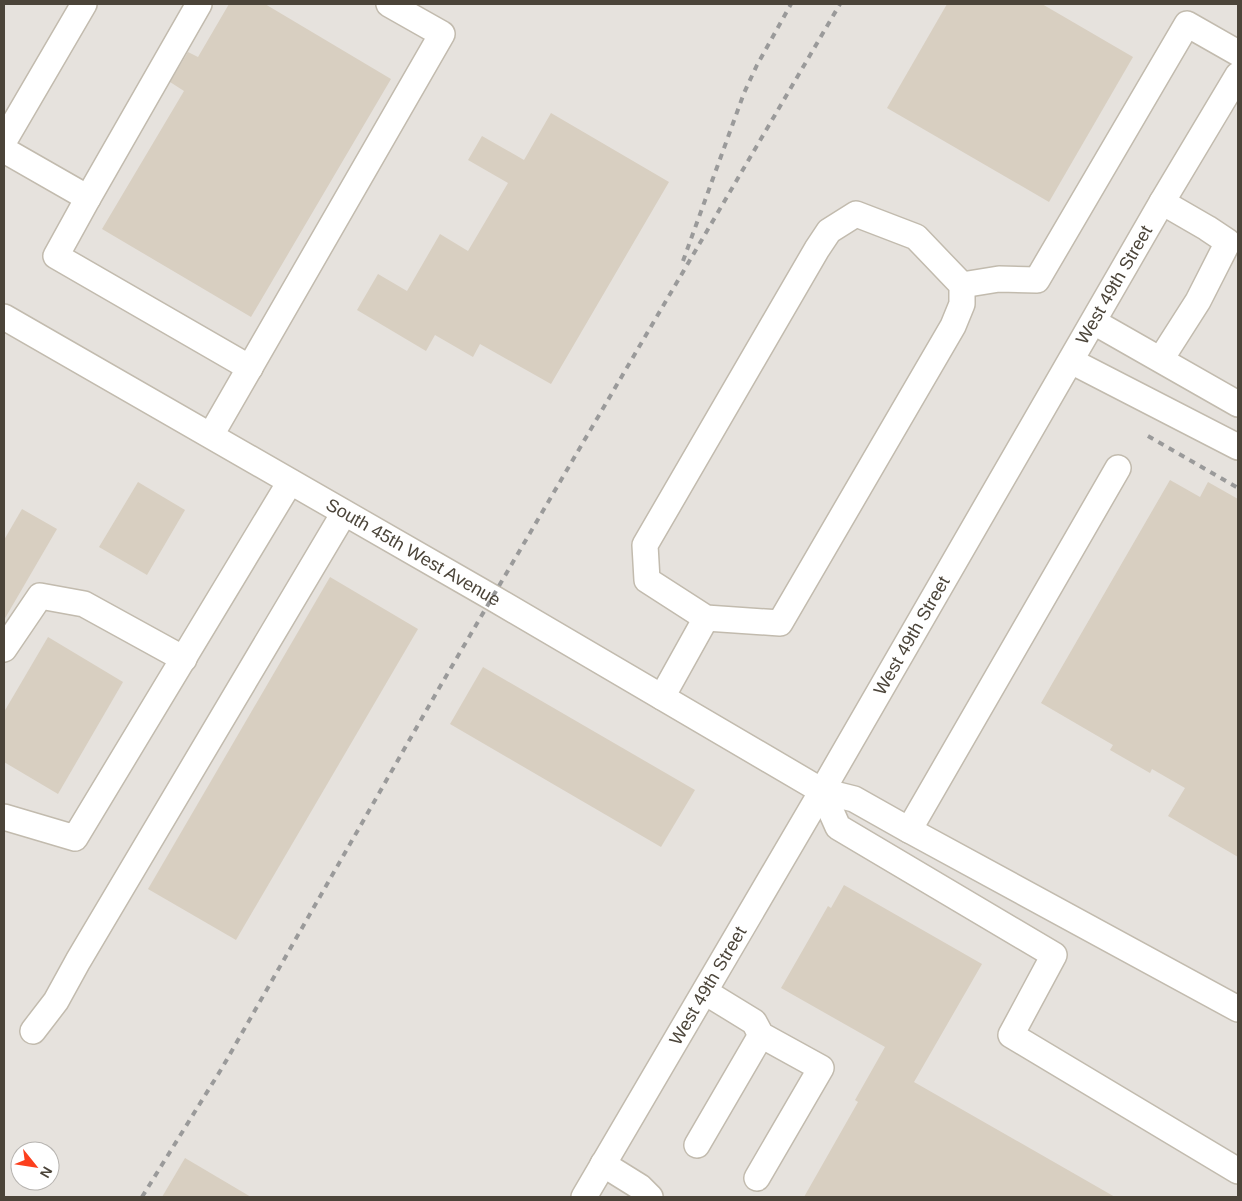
<svg xmlns="http://www.w3.org/2000/svg" width="1242" height="1201" viewBox="0 0 1242 1201" font-family="Helvetica,sans-serif">
	<style>
		.industrial { fill: #e6e2dd; fill-rule: evenodd }
		.building { fill: #d8cfc1 }
		.lines { fill: none; stroke-linecap: round; stroke-linejoin: round }
		.minor-casing { stroke: #c2bbae; stroke-width: 28 }
		.minor { stroke: #fff; stroke-width: 25 }
		.rail { stroke: #9a9a9a; stroke-width: 4; stroke-dasharray: 6 6; stroke-linecap: butt }
		.labels { text-anchor: middle; stroke-width: 5; stroke-linejoin: round; paint-order: stroke }
		.street-label { font-size: 18px; fill: #4b4439; stroke: #fff }
	</style>
	<rect width="100%" height="100%" fill="#f6f3ec"/>
	<!-- industrial -->
	<path class="industrial" d="M 4,4 L 1238,4 L 1238,1197 L 4,1197 ZM 20,1151 L 50,1151 L 50,1181 L 20,1181 Z"/>
	<!-- building -->
	<g class="building">
		<polygon points="229,4 265,4 391,79 251,317 102,229 184,91 170,82 188,52 198,57"/>
		<polygon points="947,4 1042,4 1133,57 1049,202 887,108"/>
		<polygon points="551,113 669,182 551,384 480,344 473,357 435,335 426,351 357,310 378,274 407,291 440,234 468,251 508,183 468,160 482,136 524,160"/>
		<polygon points="1170,480 1200,497 1208,482 1238,499 1238,857 1168,816 1185,788 1152,769 1150,773 1110,750 1113,745 1041,703"/>
		<polygon points="138,482 185,510 147,575 99,547"/>
		<polygon points="22,509 57,529 4,620 4,540"/>
		<polygon points="330,577 418,629 236,940 148,889"/>
		<polygon points="48,637 123,682 58,794 4,762 4,712"/>
		<polygon points="483,667 695,790 661,847 450,724"/>
		<polygon points="844,885 982,964 914,1082 1115,1197 804,1197 858,1102 855,1100 885,1047 781,988 828,906 831,908"/>
		<polygon points="185,1158 251,1197 162,1197"/>
	</g>
	<g class="lines">
		<defs>
			<g id="minor">
				<polyline points="4,141 84,4"/>
				<polyline points="4,150 88,198 56,256 250,368"/>
				<polyline points="88,198 199,4"/>
				<polygon points="856,214 916,237 962,285 962,304 953,326 780,623 706,618 647,580 645,545 817,249 829,231"/>
				<polyline points="962,285 999,279 1037,280 1187,24 1238,53"/>
				<path id="s1" d="M 4,317 L 493,598 L 822,791 L 854,799 L 909,830 L 1118,468"/>
				<polyline points="1094,322 1238,404"/>
				<polyline points="1161,359 1198,301 1228,242 1207,228 1162,202"/>
				<polyline points="1071,361 1238,447"/>
				<polyline points="211,435 442,34 389,4"/>
				<polyline points="4,649 40,596 84,604 184,659"/>
				<polyline points="662,697 706,618"/>
				<polyline points="822,791 838,827 1054,955 1011,1035 1238,1171"/>
				<polyline points="4,817 75,838 290,482"/>
				<polyline points="909,830 1238,1009"/>
				<polyline points="705,992 754,1022 761,1035 821,1068 757,1178"/>
				<polyline points="33,1031 56,1001 78,961 344,513"/>
				<polyline points="697,1145 761,1035"/>
				<polyline points="603,1164 640,1187 650,1197"/>
				<path id="s2" d="M 584,1197 L 822,791 L 1162,202 L 1238,75"/>
			</g>
		</defs>
		<!-- minor casing -->
		<use href="#minor" class="minor-casing"/>
		<!-- minor -->
		<use href="#minor" class="minor"/>
		<!-- rail -->
		<g class="rail">
			<polyline points="683,261 744,93 757,65 791,4"/>
			<polyline points="1148,436 1238,488"/>
			<polyline points="142,1197 222,1068 438,690 840,4"/>
		</g>
	</g>
	<g class="labels">
		<!-- street labels -->
		<g class="street-label">
			<text dy="6" stroke="none"><textPath href="#s2" startOffset="1055">West 49th Street</textPath></text>
			<text dy="6" stroke="none"><textPath href="#s1" startOffset="472">South 45th West Avenue</textPath></text>
			<text dy="6" stroke="none"><textPath href="#s2" startOffset="650">West 49th Street</textPath></text>
			<text dy="6" stroke="none"><textPath href="#s2" startOffset="245">West 49th Street</textPath></text>
		</g>
	</g>
	<!-- border -->
	<rect width="1242" height="1201" fill="none" stroke="#4b4439" stroke-width="10"/>
	<!-- north arrow -->
	<g transform="translate(35 1166) rotate(120)"><circle r="24" fill="#ffffff" stroke="#b7b4b0"/>
	<path d="M0-4L9 19L0 12L-9 19Z" fill="#fc3f1d"/>
	<text y="-8" font-size="14" font-weight="bold" text-anchor="middle" fill="#4b4439">N</text>
	</g>
</svg>
